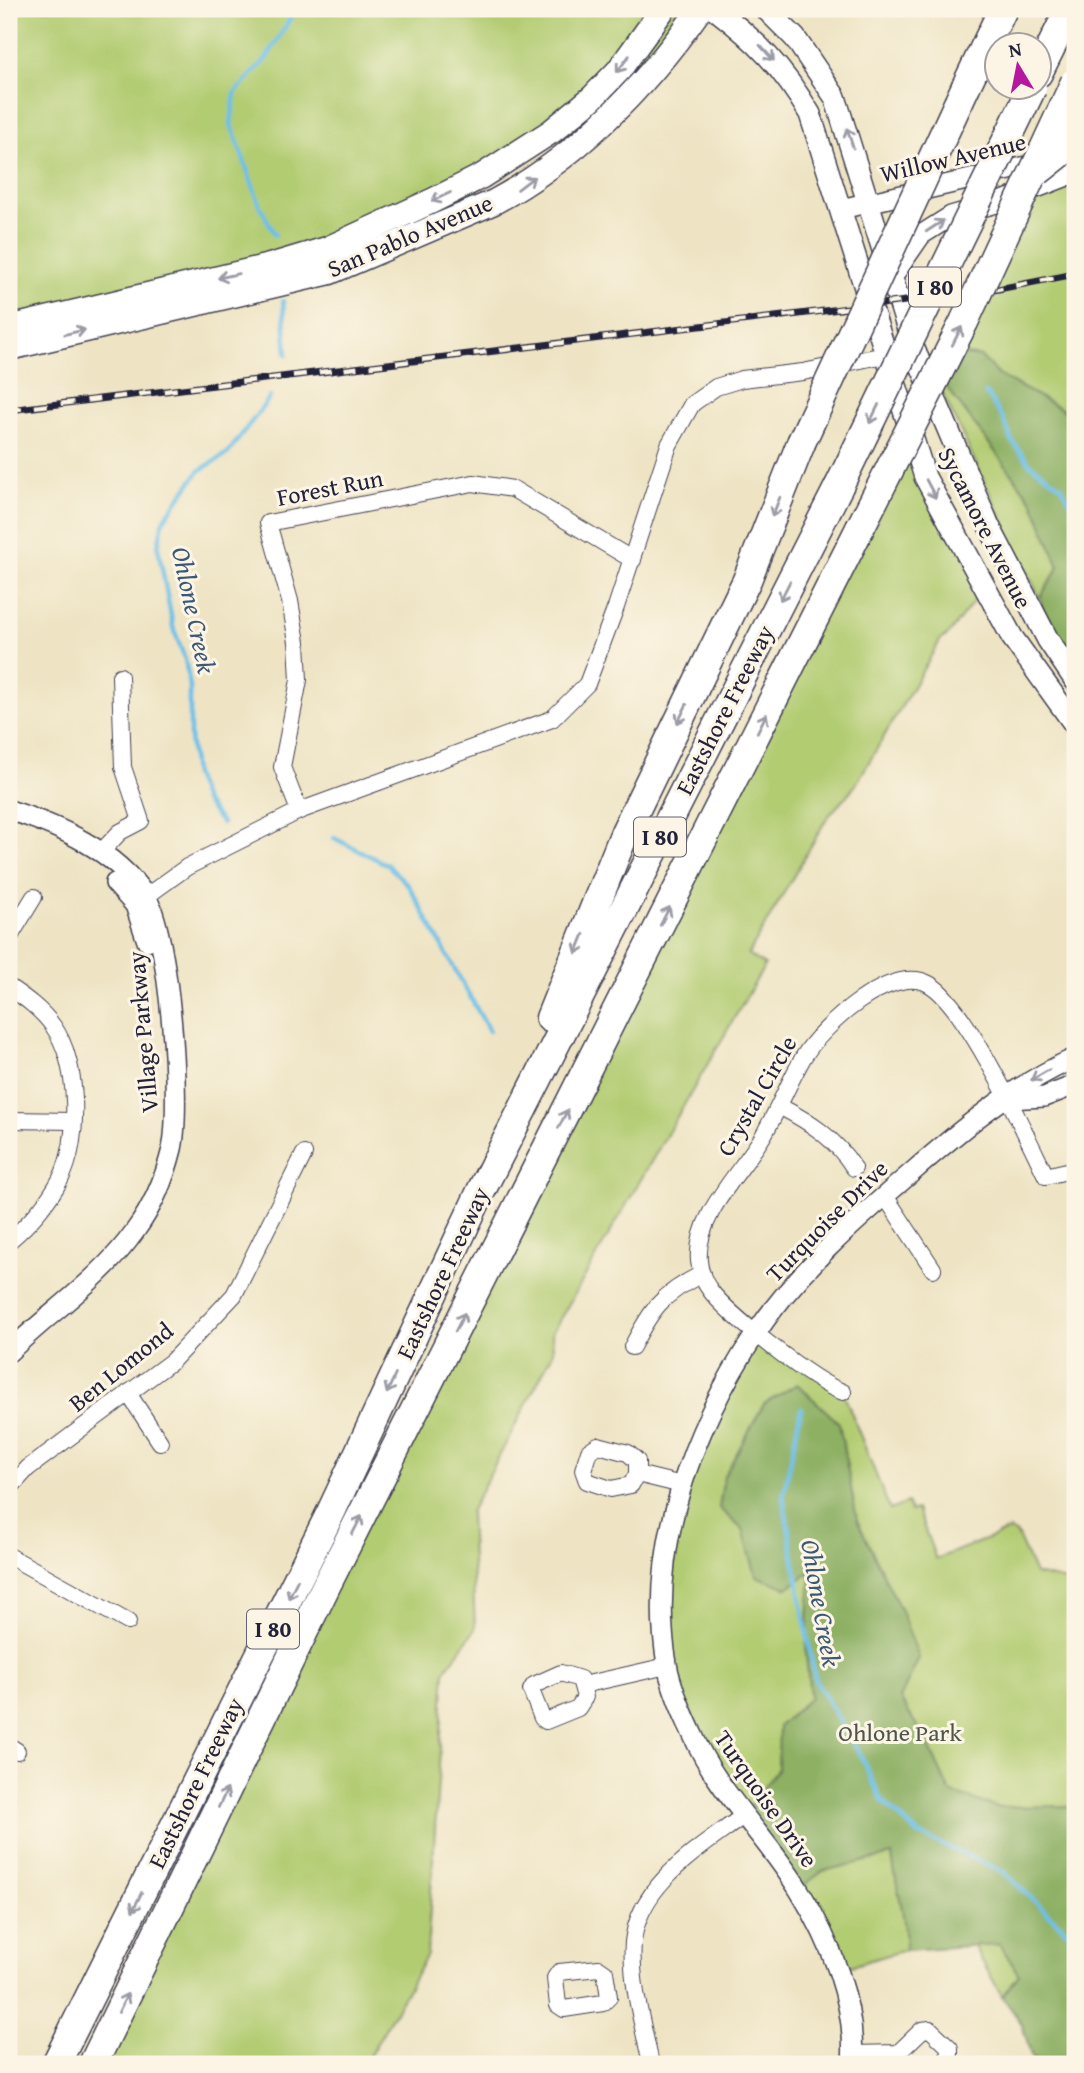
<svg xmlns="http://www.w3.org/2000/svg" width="1084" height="2073" viewBox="0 0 1084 2073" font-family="'Gentium Book Plus',serif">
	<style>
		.green { fill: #b2cc72; stroke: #6a7756; stroke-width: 2 }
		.forest { fill: #8db064; stroke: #586950; stroke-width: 2 }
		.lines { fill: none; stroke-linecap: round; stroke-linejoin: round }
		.stream { stroke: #6abfe7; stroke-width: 4.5 }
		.minor-casing { stroke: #413f50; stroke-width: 18 }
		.tertiary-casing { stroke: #413f50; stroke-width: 22 }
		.secondary-casing { stroke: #413f50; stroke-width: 24 }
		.primary-casing { stroke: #413f50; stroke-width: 27 }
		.motorway-casing { stroke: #413f50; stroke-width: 31 }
		.minor { stroke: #fff; stroke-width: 16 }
		.tertiary { stroke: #fff; stroke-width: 19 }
		.secondary { stroke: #fff; stroke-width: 21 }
		.primary { stroke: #fff; stroke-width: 24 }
		.motorway { stroke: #fff; stroke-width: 28 }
		.rail-casing { stroke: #22223b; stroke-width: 7 }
		.rail { stroke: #fcf5e5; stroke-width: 4.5; stroke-dasharray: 13; stroke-linecap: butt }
		.motorway-bridge-casing { stroke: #413f50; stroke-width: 31; stroke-linecap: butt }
		.motorway-bridge { stroke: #fff; stroke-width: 28 }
		.oneway { stroke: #9c9ca7 }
		.labels { text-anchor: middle; stroke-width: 6; stroke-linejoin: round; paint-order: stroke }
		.shield { fill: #fcf5e5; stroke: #63616e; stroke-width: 2 }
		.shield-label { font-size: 23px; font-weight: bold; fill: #22223b }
		.street-label { font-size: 24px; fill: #22223b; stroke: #fcf5e5 }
		.park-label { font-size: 24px; fill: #4d554c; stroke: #fcf5e5 }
		.water-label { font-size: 26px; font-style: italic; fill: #3b5977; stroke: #fcf5e5 }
	</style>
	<rect width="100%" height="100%" fill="#fcf5e5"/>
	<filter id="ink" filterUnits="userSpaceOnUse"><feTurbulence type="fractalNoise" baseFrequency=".0143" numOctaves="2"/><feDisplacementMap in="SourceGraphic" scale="14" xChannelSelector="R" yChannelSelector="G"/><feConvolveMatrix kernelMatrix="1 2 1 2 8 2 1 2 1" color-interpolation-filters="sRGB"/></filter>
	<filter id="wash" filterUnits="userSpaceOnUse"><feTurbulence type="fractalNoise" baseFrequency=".00686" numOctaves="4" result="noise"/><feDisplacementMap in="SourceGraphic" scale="28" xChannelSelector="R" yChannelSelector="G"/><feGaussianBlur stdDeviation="1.57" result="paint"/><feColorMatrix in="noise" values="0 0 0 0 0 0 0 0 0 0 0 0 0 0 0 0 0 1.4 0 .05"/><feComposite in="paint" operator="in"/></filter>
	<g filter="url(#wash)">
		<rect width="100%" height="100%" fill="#eee4c4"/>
		<!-- green -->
		<g class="green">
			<polygon points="9,9 678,9 637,71 470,195 9,346"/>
			<polygon points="1075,158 1075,416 1000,376 981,357 959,354 1033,175"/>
			<polygon points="942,381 1033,502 1059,567 1040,598 939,386"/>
			<polygon points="907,434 984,588 947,636 941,639 855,786 827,818 748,955 765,965 552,1333 553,1353 470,1512 475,1629 445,1671 427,1955 365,2064 93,2064"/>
			<polygon points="757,1332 843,1392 890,1510 907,1503 911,1511 917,1509 936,1559 1010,1530 1017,1534 1035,1574 1075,1583 1075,1894 907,1930 905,1950 837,1970 743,1816 667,1666 670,1527"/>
			<polygon points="1000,1944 1019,1975 1002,1996 973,1945"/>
		</g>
		<!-- forest -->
		<g class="forest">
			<polygon points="959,354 981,357 1000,376 1075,416 1075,641 1058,654 1048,640 1040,598 1059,567 1033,502 942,381"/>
			<path d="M 797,1384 L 839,1423 L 857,1520 L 901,1611 L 919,1658 L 900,1698 L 929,1746 L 950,1792 L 996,1807 L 1067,1806 L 1075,1816 L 1075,2064 L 1032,2059 L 1022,2024 L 1002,1996 L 1019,1975 L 1000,1944 L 905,1950 C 908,1919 895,1887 892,1855 L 823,1871 L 799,1889 L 743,1816 L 778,1768 L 779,1726 L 810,1698 L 806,1654 L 811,1572 L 787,1588 L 756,1576 L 743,1530 L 719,1508 L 724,1476 L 764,1404 Z"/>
		</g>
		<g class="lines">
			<!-- stream -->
			<g class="stream">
				<polyline points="275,235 260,206 231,124 235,93 266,59 296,9"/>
				<polyline points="283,301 287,354"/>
				<polyline points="986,393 1003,419 1012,441 1030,464 1062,487 1075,511"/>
				<polyline points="222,823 204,801 194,775 190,737 190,687 185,659 173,627 158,547 163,521 199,471 228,453 270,397"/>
				<polyline points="334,838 388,865 409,886 489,1031"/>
				<polyline points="801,1409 783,1497 815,1680 861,1756 881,1799 918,1834 1004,1872 1075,1939"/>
			</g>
		</g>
	</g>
	<g filter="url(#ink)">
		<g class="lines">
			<defs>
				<g id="minor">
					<polyline points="299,811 552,719 587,684 616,607 669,445 692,404 716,387 742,379 803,372 894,353"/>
					<polyline points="101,852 120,832 141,821 123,767 120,676"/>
					<polyline points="137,903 187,867 299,811 282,767 299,680 297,642 290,601 268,523 473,483 513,489 633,560"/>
					<polyline points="9,938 34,897"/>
					<path d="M 9,987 C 25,998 42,1010 53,1026 C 79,1062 81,1141 60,1180 C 47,1204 29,1224 9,1241"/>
					<path d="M 779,1106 C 810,1122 835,1138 854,1168"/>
					<polyline points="9,1120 73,1121"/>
					<polyline points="885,1196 933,1269"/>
					<path d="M 632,1347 C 652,1308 662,1294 702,1274"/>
					<path d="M 843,1392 C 815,1383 727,1314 710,1290 C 704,1282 700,1271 699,1261 C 695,1215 741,1173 763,1136 C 778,1110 789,1082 804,1056 C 822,1027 891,963 929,984 C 966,1004 1026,1135 1046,1176 L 1075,1169"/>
					<polyline points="128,1393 160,1442"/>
					<polygon points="598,1445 628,1453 637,1461 637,1474 631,1485 611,1489 587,1481 583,1470 589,1451"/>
					<polyline points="637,1474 682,1485"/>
					<polyline points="9,1489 28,1468 172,1361 234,1295 304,1154"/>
					<polyline points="9,1556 128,1622"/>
					<polygon points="561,1673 580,1679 585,1697 578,1708 546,1721 542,1718 531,1690 534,1685"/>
					<polyline points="583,1685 667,1666"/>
					<polyline points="9,1746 17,1751"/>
					<polygon points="599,1968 605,1972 609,1997 603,2003 564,2009 558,2005 555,1978 559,1972"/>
					<polyline points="853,2054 898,2053 922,2030 930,2029 950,2048 950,2054 942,2064"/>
					<path d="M 651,2064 C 643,2025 630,1982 633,1942 C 639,1883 701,1848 743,1816"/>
				</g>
				<g id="tertiary">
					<polyline points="841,209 1044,162"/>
					<polyline points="892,277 921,235 951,216 1003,201 1075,173"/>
					<path d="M 9,810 C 59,826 115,850 146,897 C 169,933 182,1105 172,1149 C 165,1177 152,1208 135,1231 C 101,1279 50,1312 9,1352"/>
					<polyline points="115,883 135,905 147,941"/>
					<polyline points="1008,1099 1044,1097 1075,1085"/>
					<path d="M 852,2064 C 857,2004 830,1940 799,1890 C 766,1836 717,1792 692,1733 C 682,1712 671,1687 667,1664 C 647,1548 693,1428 756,1333 C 797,1272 854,1222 910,1174 C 959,1131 1015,1084 1075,1058"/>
				</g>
				<g id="secondary">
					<path d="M 715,9 C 757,41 783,68 810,114 L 925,477 L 1012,637 L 1075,725"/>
					<polyline points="766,9 795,38 835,97 914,349 989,526 1048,640 1075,680"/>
				</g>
				<g id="primary">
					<polyline points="9,328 270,266 327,249 432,201 482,176 552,131 592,98 619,70 663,9"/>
					<path d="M 9,348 L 330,272 L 494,202 C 577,157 646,86 700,9"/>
				</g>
				<g id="motorway">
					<polyline points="1038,73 1070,9"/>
					<polyline points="966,86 1003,9"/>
					<polyline points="550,1018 625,832 747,580 801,443"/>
					<polyline points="56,2064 331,1512 482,1189 839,486"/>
					<polyline points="93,2064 326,1586 860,528"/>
				</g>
			</defs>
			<!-- minor casing -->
			<use href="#minor" class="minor-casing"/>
			<!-- tertiary casing -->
			<use href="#tertiary" class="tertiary-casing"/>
			<!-- secondary casing -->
			<use href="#secondary" class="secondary-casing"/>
			<!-- primary casing -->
			<use href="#primary" class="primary-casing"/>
			<!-- motorway casing -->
			<use href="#motorway" class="motorway-casing"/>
			<!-- minor -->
			<use href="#minor" class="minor"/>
			<!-- tertiary -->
			<use href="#tertiary" class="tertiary"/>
			<!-- secondary -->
			<use href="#secondary" class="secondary"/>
			<!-- primary -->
			<use href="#primary" class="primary"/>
			<!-- motorway -->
			<use href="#motorway" class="motorway"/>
			<defs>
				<polyline id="rail" points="9,410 988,291 1075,274"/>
			</defs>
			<!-- rail casing -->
			<use href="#rail" class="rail-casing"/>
			<!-- rail -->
			<use href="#rail" class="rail"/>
			<defs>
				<g id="motorway-bridge">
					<polyline points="1038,171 1067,148 1075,132"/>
					<polyline points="801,443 966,86"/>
					<polyline points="839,486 1032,88"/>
					<polyline points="860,528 964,322 1075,82"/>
				</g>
			</defs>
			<!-- motorway-bridge casing -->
			<use href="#motorway-bridge" class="motorway-bridge-casing"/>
			<!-- motorway-bridge -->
			<use href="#motorway-bridge" class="motorway-bridge"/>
		</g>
		<!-- one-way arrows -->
		<defs><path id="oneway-shaft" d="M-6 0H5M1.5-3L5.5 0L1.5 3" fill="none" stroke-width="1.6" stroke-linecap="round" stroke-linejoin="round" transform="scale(1.75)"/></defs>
		<g class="oneway">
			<use href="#oneway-shaft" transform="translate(767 53) rotate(48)"/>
			<use href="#oneway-shaft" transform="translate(623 64) rotate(127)"/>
			<use href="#oneway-shaft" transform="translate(850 138) rotate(-108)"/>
			<use href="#oneway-shaft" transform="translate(526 183) rotate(-37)"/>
			<use href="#oneway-shaft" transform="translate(441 197) rotate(154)"/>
			<use href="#oneway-shaft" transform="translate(935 226) rotate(-33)"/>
			<use href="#oneway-shaft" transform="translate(228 276) rotate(167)"/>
			<use href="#oneway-shaft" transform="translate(75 332) rotate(-13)"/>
			<use href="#oneway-shaft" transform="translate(957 336) rotate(-63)"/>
			<use href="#oneway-shaft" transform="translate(874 414) rotate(116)"/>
			<use href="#oneway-shaft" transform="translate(931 489) rotate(62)"/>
			<use href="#oneway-shaft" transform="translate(776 507) rotate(112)"/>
			<use href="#oneway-shaft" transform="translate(785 591) rotate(117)"/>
			<use href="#oneway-shaft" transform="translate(682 714) rotate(116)"/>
			<use href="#oneway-shaft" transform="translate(762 723) rotate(-63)"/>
			<use href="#oneway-shaft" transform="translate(665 916) rotate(-63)"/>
			<use href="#oneway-shaft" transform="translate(580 944) rotate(112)"/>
			<use href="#oneway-shaft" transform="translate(1040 1075) rotate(150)"/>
			<use href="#oneway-shaft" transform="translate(563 1119) rotate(-63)"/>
			<use href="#oneway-shaft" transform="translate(460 1322) rotate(-63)"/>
			<use href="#oneway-shaft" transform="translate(391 1384) rotate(115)"/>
			<use href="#oneway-shaft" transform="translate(357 1525) rotate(-63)"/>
			<use href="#oneway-shaft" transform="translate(293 1589) rotate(116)"/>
			<use href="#oneway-shaft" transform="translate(223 1798) rotate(-64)"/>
			<use href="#oneway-shaft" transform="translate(137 1902) rotate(116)"/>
			<use href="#oneway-shaft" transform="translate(123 2003) rotate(-64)"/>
		</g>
	</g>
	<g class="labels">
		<!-- shield labels -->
		<g class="shield">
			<rect x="909" y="267.5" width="52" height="39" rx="5"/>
			<rect x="634" y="817.5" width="52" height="39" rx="5"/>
			<rect x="247" y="1609.5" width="52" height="39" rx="5"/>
		</g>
		<g class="shield-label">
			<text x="935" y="295">I 80</text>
			<text x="660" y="845">I 80</text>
			<text x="273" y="1637">I 80</text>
		</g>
		<!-- street labels -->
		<g class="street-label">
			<text transform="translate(953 158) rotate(-13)" y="8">Willow Avenue</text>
			<text transform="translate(410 236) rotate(-23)" y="8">San Pablo Avenue</text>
			<text transform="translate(330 488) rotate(-11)" y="8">Forest Run</text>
			<text transform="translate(985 528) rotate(63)" y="8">Sycamore Avenue</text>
			<text transform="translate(725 710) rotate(-63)" y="8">Eastshore Freeway</text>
			<text transform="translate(143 1032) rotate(-95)" y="8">Village Parkway</text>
			<text transform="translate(757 1096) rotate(-60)" y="8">Crystal Circle</text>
			<text transform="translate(827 1221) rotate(-45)" y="8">Turquoise Drive</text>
			<text transform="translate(443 1273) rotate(-65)" y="8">Eastshore Freeway</text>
			<text transform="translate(121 1367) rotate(-39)" y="8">Ben Lomond</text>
			<text transform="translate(196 1783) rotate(-64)" y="8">Eastshore Freeway</text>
			<text transform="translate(766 1799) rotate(55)" y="8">Turquoise Drive</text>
		</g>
		<!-- park labels -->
		<g class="park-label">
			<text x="900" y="1741">Ohlone Park</text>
		</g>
		<!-- water labels -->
		<g class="water-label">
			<text transform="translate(194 610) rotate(78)" y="9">Ohlone Creek</text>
			<text transform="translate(821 1603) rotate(80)" y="9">Ohlone Creek</text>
		</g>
	</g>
	<!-- margin -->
	<rect width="1084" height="2073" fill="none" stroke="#fcf5e5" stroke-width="35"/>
	<!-- north arrow -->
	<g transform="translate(1018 66) rotate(350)"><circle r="33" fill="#fcf5e5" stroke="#a5a1a1" stroke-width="2"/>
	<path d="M0-5L12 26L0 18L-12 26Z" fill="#b5179e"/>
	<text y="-10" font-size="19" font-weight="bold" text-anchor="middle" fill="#22223b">N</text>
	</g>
</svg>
